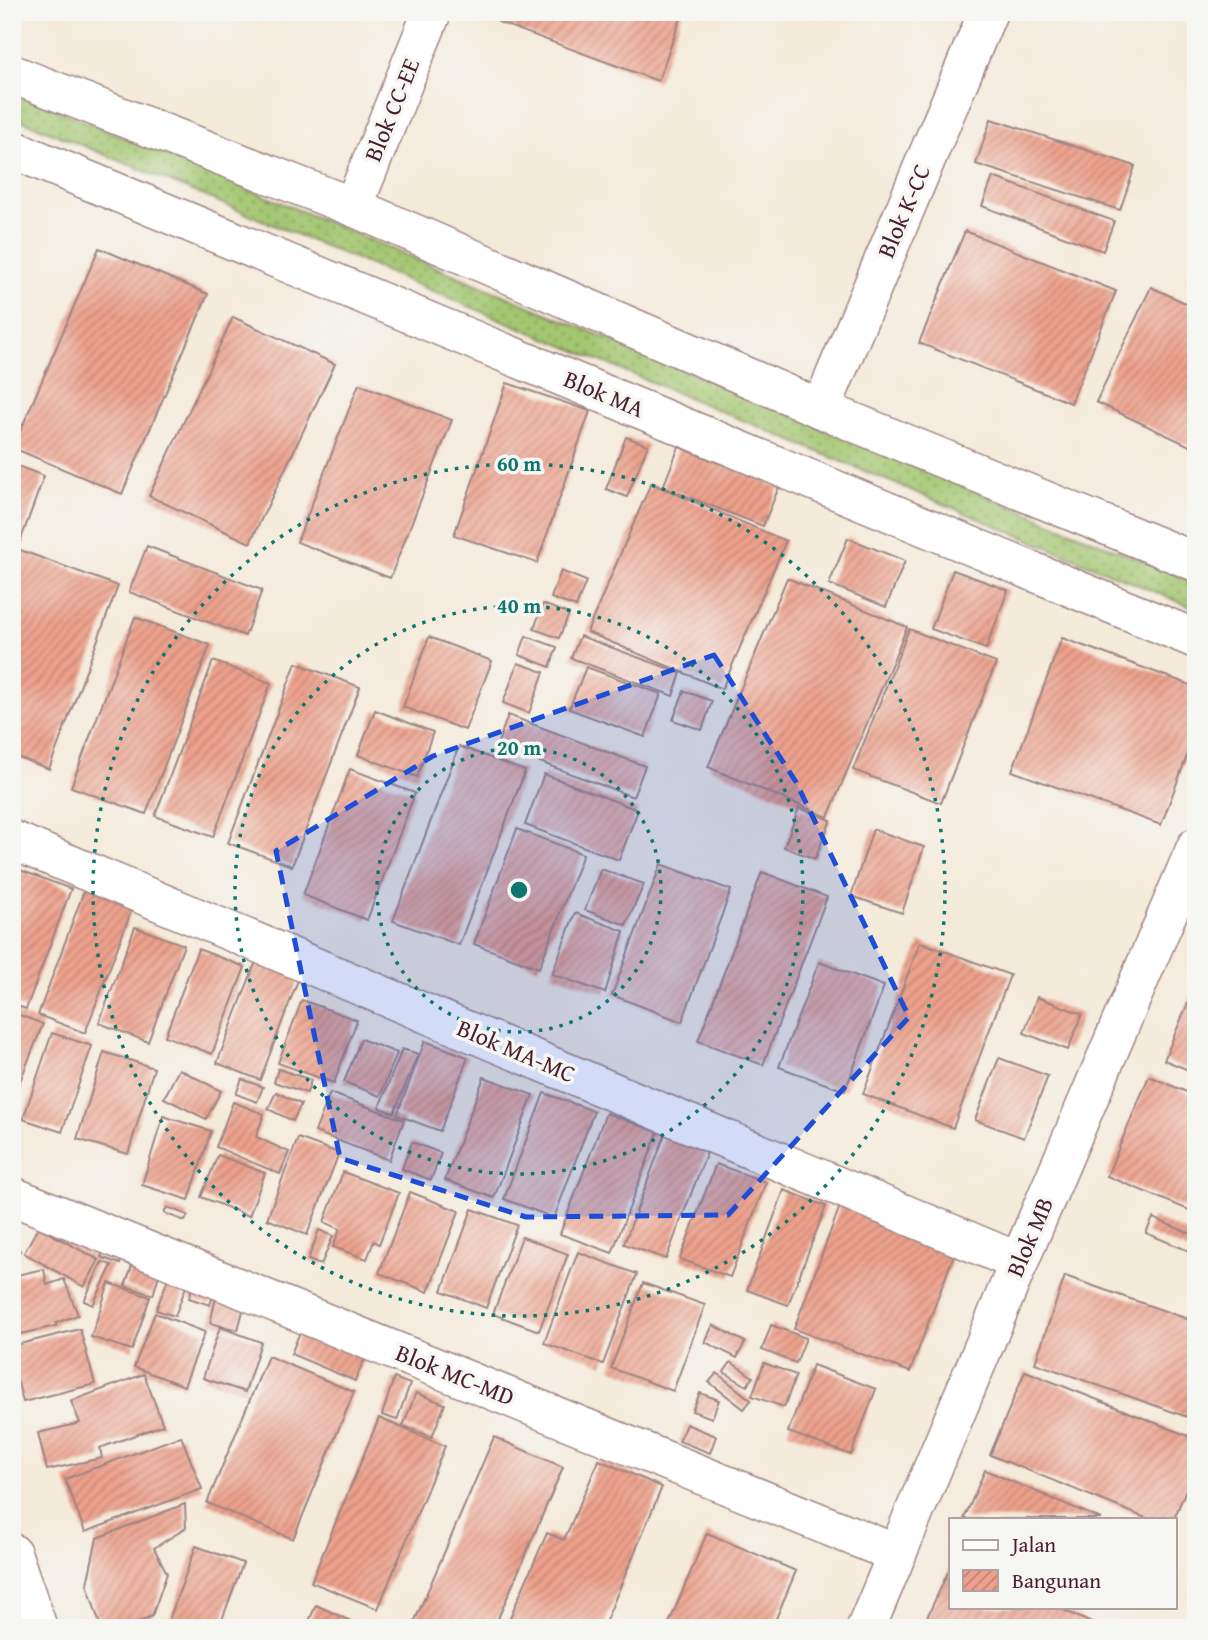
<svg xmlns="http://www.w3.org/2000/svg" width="1208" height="1640" viewBox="0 0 1208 1640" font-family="'Gentium Book Plus',serif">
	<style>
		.grass { fill: url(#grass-dots); stroke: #76724e; stroke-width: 2 }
		.building { fill: url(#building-hatch) }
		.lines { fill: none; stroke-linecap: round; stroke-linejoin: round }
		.minor-casing { stroke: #9f8482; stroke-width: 41 }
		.minor { stroke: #fff; stroke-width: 38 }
		.marked { fill: #1d4ed8; fill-opacity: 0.2; stroke: #1d4ed8; stroke-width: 5; stroke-dasharray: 14 9; stroke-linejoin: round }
		.ring { fill: none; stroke: #0f766e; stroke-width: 3.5; stroke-dasharray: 3.5 7 }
		.labels { text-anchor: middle; stroke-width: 7; stroke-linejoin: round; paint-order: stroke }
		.street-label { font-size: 24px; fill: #4a1f2b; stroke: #f6f6f2 }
		.centre { fill: #0f766e; stroke: #f6f6f2; stroke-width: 3.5 }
		.ring-label { font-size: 21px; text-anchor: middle; font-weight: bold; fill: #0f766e; stroke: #f6f6f2; stroke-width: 7; stroke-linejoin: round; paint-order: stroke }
	</style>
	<defs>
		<pattern id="grass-dots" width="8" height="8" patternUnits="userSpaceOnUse" patternTransform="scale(1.75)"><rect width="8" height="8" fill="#a3c670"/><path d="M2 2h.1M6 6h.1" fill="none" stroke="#87a05c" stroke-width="1.8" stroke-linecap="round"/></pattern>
		<pattern id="building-hatch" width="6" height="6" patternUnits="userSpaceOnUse" patternTransform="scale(1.75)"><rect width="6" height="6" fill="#eda18c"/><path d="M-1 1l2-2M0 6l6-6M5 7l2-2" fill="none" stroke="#c28373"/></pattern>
	</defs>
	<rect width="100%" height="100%" fill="#f6f6f2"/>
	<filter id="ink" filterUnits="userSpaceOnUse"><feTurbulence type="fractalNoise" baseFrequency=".0143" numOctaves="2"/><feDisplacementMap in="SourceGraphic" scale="14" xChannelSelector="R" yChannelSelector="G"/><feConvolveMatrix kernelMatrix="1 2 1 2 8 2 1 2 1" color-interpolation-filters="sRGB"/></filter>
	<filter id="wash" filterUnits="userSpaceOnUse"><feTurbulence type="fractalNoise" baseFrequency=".00686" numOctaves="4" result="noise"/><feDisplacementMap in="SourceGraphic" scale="28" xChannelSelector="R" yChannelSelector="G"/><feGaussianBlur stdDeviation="1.57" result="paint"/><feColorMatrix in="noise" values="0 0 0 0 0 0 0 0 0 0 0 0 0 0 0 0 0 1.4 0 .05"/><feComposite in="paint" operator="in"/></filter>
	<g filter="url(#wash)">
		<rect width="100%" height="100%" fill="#f4ead9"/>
		<!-- grass -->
		<polygon class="grass" points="12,91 1196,583 1196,609 12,116"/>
		<g id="blocks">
			<!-- building -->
			<g class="building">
				<polygon points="502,12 683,12 658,81 498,22"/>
				<polygon points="991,119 1135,166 1120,210 976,164"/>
				<polygon points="993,177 1114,221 1103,251 982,206"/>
				<polygon points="965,231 1116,291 1071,403 919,343"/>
				<polygon points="99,248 208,294 122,494 13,448"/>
				<polygon points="1151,287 1196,308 1196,449 1096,402"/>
				<polygon points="233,317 335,364 250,543 149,496"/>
				<polygon points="507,383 590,411 537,563 454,535"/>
				<polygon points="359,384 452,420 390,578 297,542"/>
				<polygon points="626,437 648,445 627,497 606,489"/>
				<polygon points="679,447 779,487 763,526 663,487"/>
				<polygon points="12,464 44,476 20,542 12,539"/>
				<polygon points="651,483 786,541 722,689 587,632"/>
				<polygon points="848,538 905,561 886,607 829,584"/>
				<polygon points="147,546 262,590 245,636 129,592"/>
				<polygon points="12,547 118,586 49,769 12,755"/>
				<polygon points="953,570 1008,590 986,649 931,629"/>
				<polygon points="561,571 586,581 576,607 551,598"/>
				<polygon points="787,578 907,627 828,817 708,767"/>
				<polygon points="543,604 569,614 559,638 534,629"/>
				<polygon points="135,617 210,645 146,814 71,787"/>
				<polygon points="909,629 996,663 941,803 853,770"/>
				<polygon points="526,636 557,647 550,667 519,655"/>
				<polygon points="580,636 681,673 673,696 571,658"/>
				<polygon points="429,637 492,661 465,730 403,707"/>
				<polygon points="1062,638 1196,687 1196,732 1161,825 1012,771"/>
				<polygon points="213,661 271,683 213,837 155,816"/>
				<polygon points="296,663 360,687 292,866 228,843"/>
				<polygon points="518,663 544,672 529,713 503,703"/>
				<polygon points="586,667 661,694 645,737 569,709"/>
				<polygon points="684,691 712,701 702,730 673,720"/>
				<polygon points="375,710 433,732 417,777 358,755"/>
				<polygon points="508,715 645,766 633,797 497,746"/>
				<polygon points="459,746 525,771 459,945 393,921"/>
				<polygon points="350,769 415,793 367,920 303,895"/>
				<polygon points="544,774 638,810 619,860 525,825"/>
				<polygon points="799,808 831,820 815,859 784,847"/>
				<polygon points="517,829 583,854 539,968 474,944"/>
				<polygon points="873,829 924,847 902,913 851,896"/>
				<polygon points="661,864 731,890 682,1022 612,995"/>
				<polygon points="12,867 71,889 26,1009 12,1004"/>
				<polygon points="601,869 644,884 626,925 585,910"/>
				<polygon points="762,872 827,897 763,1065 698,1041"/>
				<polygon points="87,883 135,901 85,1033 38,1015"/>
				<polygon points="575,913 624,931 605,993 552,974"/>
				<polygon points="135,927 184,945 148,1042 99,1023"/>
				<polygon points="920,942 1010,975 953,1128 863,1094"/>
				<polygon points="198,949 245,967 212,1054 165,1036"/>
				<polygon points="260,951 303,967 260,1080 217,1063"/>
				<polygon points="819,962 884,986 845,1091 779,1067"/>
				<polygon points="1196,984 1196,1073 1164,1060"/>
				<polygon points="1037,997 1082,1014 1068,1050 1024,1033"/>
				<polygon points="302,1000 357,1020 334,1083 278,1063"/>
				<polygon points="12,1012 43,1024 12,1101"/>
				<polygon points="52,1033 92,1046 62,1132 23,1119"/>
				<polygon points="361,1039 397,1053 380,1096 344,1082"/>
				<polygon points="425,1041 468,1057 440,1131 397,1115"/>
				<polygon points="402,1049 418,1054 394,1113 379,1108"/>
				<polygon points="104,1052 154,1068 128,1154 77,1139"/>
				<polygon points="999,1058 1048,1076 1024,1138 975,1120"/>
				<polygon points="179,1069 221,1091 206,1119 164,1098"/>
				<polygon points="278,1069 311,1080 307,1093 274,1082"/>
				<polygon points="1149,1076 1196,1096 1196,1213 1107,1176"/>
				<polygon points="484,1077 533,1095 494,1198 445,1180"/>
				<polygon points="242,1079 263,1087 257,1102 236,1094"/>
				<polygon points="276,1092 301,1104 293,1121 268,1109"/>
				<polygon points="330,1093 404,1120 389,1160 315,1132"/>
				<polygon points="544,1093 594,1111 554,1218 504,1199"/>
				<polygon points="233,1102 264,1114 256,1137 289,1152 280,1174 216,1147"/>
				<polygon points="606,1113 658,1132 612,1253 560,1234"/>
				<polygon points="163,1116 211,1131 189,1200 142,1185"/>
				<polygon points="666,1132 709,1147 666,1259 624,1244"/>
				<polygon points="298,1138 339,1153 307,1235 267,1219"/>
				<polygon points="412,1142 441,1153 431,1180 402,1169"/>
				<polygon points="218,1155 265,1173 249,1216 201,1197"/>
				<polygon points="716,1164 766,1182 730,1277 680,1259"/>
				<polygon points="343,1172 399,1193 379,1244 374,1241 367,1259 333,1247 340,1229 324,1222"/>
				<polygon points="784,1190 826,1206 788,1305 747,1290"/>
				<polygon points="410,1192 459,1211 428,1292 379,1273"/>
				<polygon points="840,1206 956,1249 910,1372 794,1329"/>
				<polygon points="167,1207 188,1215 185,1221 164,1213"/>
				<polygon points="472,1209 517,1225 486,1308 442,1291"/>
				<polygon points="1153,1218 1196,1236 1196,1254 1146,1233"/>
				<polygon points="38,1227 99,1260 84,1287 24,1253"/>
				<polygon points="319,1230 333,1236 321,1265 308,1260"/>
				<polygon points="522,1237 568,1254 539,1331 493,1314"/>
				<polygon points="12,1238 20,1251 12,1255"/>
				<polygon points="106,1245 124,1252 120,1264 101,1257"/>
				<polygon points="578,1252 637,1274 603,1364 544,1343"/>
				<polygon points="135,1257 162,1265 153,1295 125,1286"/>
				<polygon points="102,1262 112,1265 93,1305 84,1301"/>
				<polygon points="44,1269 47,1285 64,1279 78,1315 56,1323 56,1326 12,1336 12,1276"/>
				<polygon points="171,1271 189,1278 175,1316 156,1310"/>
				<polygon points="1065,1276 1196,1322 1196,1420 1035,1363"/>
				<polygon points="109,1283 150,1297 132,1350 91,1337"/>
				<polygon points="643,1283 705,1305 673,1391 611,1368"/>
				<polygon points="193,1285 214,1292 210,1305 189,1298"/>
				<polygon points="217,1293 246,1299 238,1330 210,1323"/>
				<polygon points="155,1313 205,1332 184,1386 134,1367"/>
				<polygon points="713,1325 745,1342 737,1358 705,1342"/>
				<polygon points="771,1325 806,1338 796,1363 762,1350"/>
				<polygon points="220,1327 261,1342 245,1392 203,1378"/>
				<polygon points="302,1327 367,1354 355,1381 291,1354"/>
				<polygon points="80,1329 95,1384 23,1402 12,1361 12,1346"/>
				<polygon points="268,1356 354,1392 293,1539 207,1503"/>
				<polygon points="731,1362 753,1377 747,1386 724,1372"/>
				<polygon points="764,1363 796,1375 784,1407 752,1396"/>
				<polygon points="813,1365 876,1389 851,1455 788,1432"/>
				<polygon points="1025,1371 1196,1439 1196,1465 1174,1519 1148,1519 990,1455"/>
				<polygon points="717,1373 751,1400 744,1409 709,1382"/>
				<polygon points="144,1374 163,1425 100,1448 102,1458 47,1470 38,1433 80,1423 71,1401"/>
				<polygon points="394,1378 410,1384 397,1420 382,1415"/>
				<polygon points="416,1393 445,1404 432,1437 403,1426"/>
				<polygon points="700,1393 719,1400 712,1418 692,1411"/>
				<polygon points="379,1418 445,1446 378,1609 311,1582"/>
				<polygon points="686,1424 716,1436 710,1453 679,1441"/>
				<polygon points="181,1436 202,1489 85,1532 65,1479"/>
				<polygon points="494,1437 563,1467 494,1628 420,1628 413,1625"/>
				<polygon points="599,1460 662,1487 605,1623 615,1628 521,1628 508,1622 547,1533 564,1540"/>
				<polygon points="985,1470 1101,1519 964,1519"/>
				<polygon points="185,1504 186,1528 154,1548 167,1573 152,1616 127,1628 101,1628 87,1584 97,1538"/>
				<polygon points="707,1533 796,1571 772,1628 667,1628"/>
				<polygon points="196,1546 243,1563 219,1628 166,1628"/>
				<polygon points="951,1566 951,1607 1057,1607 1102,1628 922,1628"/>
				<polygon points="316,1605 357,1624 356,1628 306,1628"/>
			</g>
		</g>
	</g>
	<g filter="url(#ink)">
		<use href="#blocks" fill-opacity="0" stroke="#9f8482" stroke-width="2"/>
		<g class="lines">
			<defs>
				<g id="minor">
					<polyline points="12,74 353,207 821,409 1196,562"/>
					<polyline points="12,149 1196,639"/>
					<polyline points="353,207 432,12"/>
					<polyline points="821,409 988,12"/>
					<polyline points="12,840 1019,1262"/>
					<polyline points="12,1196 897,1554"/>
					<polyline points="12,1553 38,1628"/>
					<polyline points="866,1628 1019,1262 1196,847"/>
				</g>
			</defs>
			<!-- minor casing -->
			<use href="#minor" class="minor-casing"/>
			<!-- minor -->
			<use href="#minor" class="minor"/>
		</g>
	</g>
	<!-- marked area -->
	<path class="marked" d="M 714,655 L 796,782 L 909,1017 L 728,1215 L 526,1217 L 340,1158 L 276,851 L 433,756 Z"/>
	<!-- distance rings -->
	<g class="ring">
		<circle cx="519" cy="890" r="142"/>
		<circle cx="519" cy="890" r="284"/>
		<circle cx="519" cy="890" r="426"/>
	</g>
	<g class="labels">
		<!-- street labels -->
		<g class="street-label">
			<text transform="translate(392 110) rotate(-68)" y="8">Blok CC-EE</text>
			<text transform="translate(904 211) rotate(-67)" y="8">Blok K-CC</text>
			<text transform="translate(604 394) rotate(23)" y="8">Blok MA</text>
			<text transform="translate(516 1051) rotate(23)" y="8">Blok MA-MC</text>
			<text transform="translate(1030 1237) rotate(-67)" y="8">Blok MB</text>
			<text transform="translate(455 1375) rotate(22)" y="8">Blok MC-MD</text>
		</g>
	</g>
	<circle cx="519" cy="890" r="10" class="centre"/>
	<g class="ring-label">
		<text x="519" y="471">60 m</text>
		<text x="519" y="613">40 m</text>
		<text x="519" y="755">20 m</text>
	</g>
	<!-- margin -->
	<rect width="1208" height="1640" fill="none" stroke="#f6f6f2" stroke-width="42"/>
	<!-- legend -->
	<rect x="949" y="1518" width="228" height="91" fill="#f6f6f2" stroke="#b1a0a2" stroke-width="2"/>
	<rect x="963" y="1540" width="35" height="10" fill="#ffffff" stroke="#b1a0a2" stroke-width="2"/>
	<text x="1012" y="1552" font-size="21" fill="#4a1f2b">Jalan</text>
	<rect x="963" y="1570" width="35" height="21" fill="url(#building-hatch)" stroke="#b1a0a2" stroke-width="2"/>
	<text x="1012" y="1588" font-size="21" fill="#4a1f2b">Bangunan</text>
</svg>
